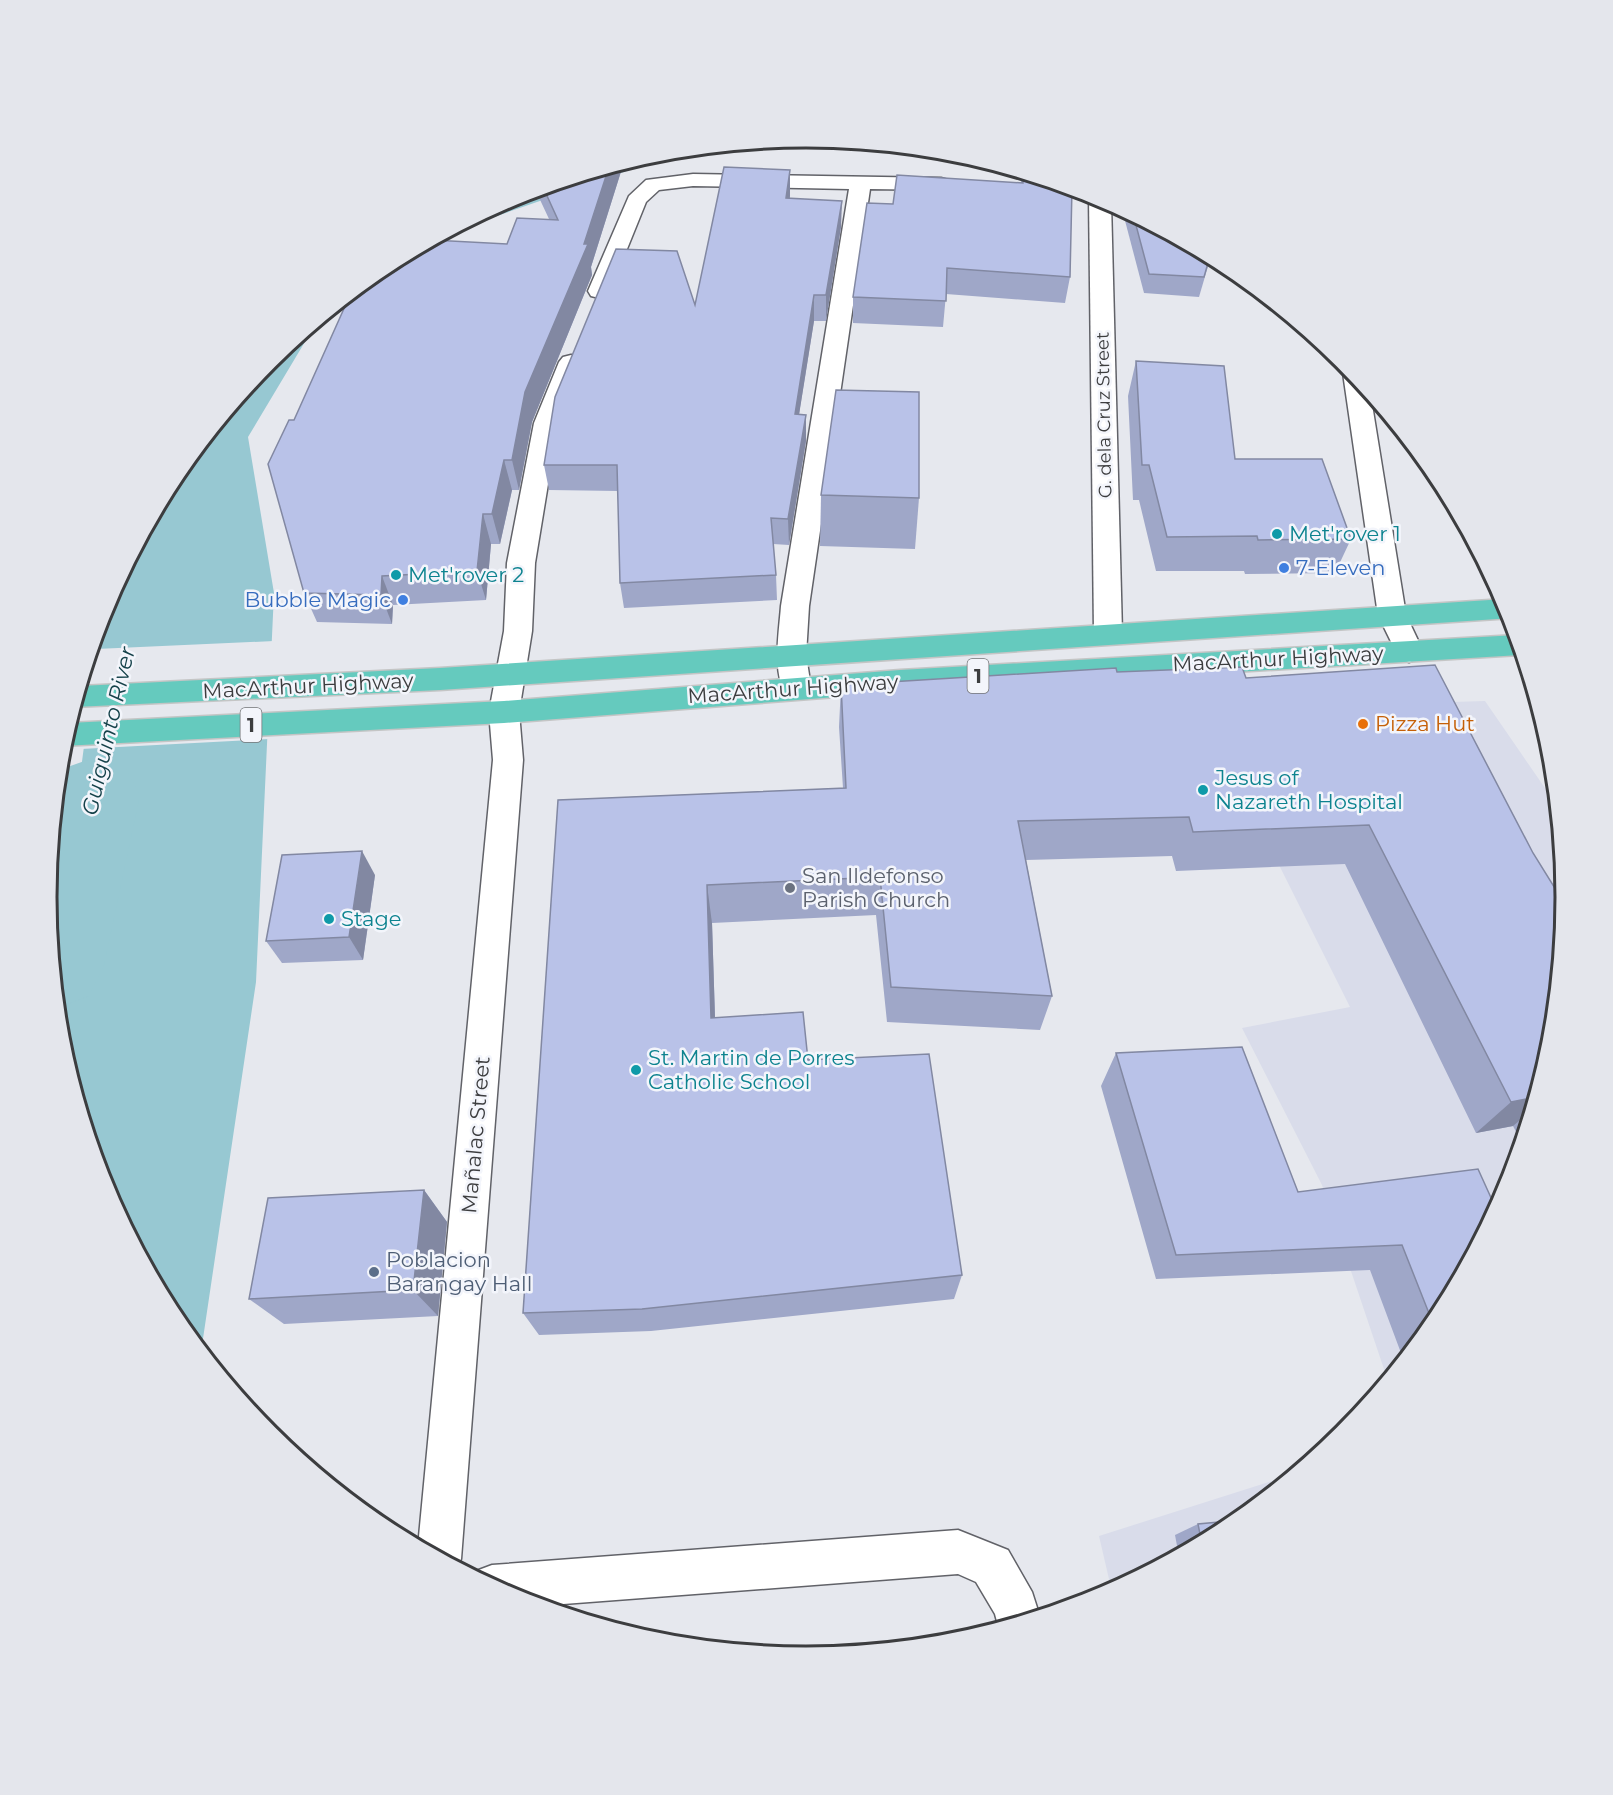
<svg xmlns="http://www.w3.org/2000/svg" width="1613" height="1795" viewBox="0 0 1613 1795" font-family="Montserrat,sans-serif">
	<style>
		.built { fill: #d9dcea }
		.water { fill: #97c8d2 }
		.pier { fill: #e6e8ee }
		.lines { fill: none; stroke-linecap: round; stroke-linejoin: round }
		.river { fill: #97c8d2; fill-rule: evenodd }
		.minor-casing { stroke: #616268; stroke-width: 3 }
		.highway-casing { stroke: #c4c5c5; stroke-width: 3 }
		.minor { fill: #fff; fill-rule: evenodd }
		.highway { fill: #65cabe; fill-rule: evenodd }
		.wall { fill: #9fa7c8 }
		.shaded-wall { fill: #8288a2 }
		.building { fill: #b9c2e8; stroke: #8288a2; stroke-width: 1.5 }
		.culture-dot { fill: #0f9aa8; stroke: #f3f5fb; stroke-width: 2 }
		.shop-dot { fill: #3f7fe0; stroke: #f3f5fb; stroke-width: 2 }
		.food-dot { fill: #e8710a; stroke: #f3f5fb; stroke-width: 2 }
		.worship-dot { fill: #6b7280; stroke: #f3f5fb; stroke-width: 2 }
		.service-dot { fill: #5c6f8a; stroke: #f3f5fb; stroke-width: 2 }
		.labels { text-anchor: middle; stroke-width: 5; stroke-linejoin: round; paint-order: stroke }
		.far-street-label { font-size: 18px; fill: #3c3d3f; stroke: #f3f5fb }
		.shield { fill: #f3f5fb; stroke: #737477; stroke-width: 1.5 }
		.shield-label { font-size: 20px; font-weight: bold; fill: #3c3d3f }
		.culture-label { font-size: 21px; fill: #0d838f; stroke: #f3f5fb; text-anchor: start }
		.shop-label { font-size: 21px; fill: #366cbe; stroke: #f3f5fb; text-anchor: start }
		.street-label { font-size: 21px; fill: #3c3d3f; stroke: #f3f5fb }
		.food-label { font-size: 21px; fill: #c56008; stroke: #f3f5fb; text-anchor: start }
		.worship-label { font-size: 21px; fill: #5b616d; stroke: #f3f5fb; text-anchor: start }
		.service-label { font-size: 21px; fill: #4e5e75; stroke: #f3f5fb; text-anchor: start }
		.water-label { font-size: 22px; font-style: italic; fill: #15424a; stroke: #f3f5fb }
		.rim { fill: none; stroke: #3c3d3f; stroke-width: 3 }
	</style>
	<rect width="100%" height="100%" fill="#e6e8ee"/>
	<!-- built -->
	<g class="built">
		<polygon points="1485,701 1558,807 1566,898 1552,1046 1509,1189 1438,1320 1388,1381 1322,1185 1242,1028 1350,1007 1280,867 1224,709"/>
		<polygon points="1297,1473 1228,1530 1112,1592 1099,1536"/>
	</g>
	<!-- water -->
	<g class="water">
		<polygon points="738,144 644,165 439,236 516,195 659,152"/>
		<polygon points="318,320 248,437 274,593 256,982 201,1352 174,1319 104,1188 61,1045 54,975 94,670 110,596 175,475 269,360"/>
	</g>
	<!-- pier -->
	<polygon class="pier" points="274,641 270,739 81,749 96,649"/>
	<g class="lines">
		<!-- river -->
		<polygon class="river" points="93,758 126,769 140,795 104,965 89,996 57,1008 47,897 59,770"/>
		<defs>
			<g id="minor">
				<path d="M 693,174 L 941,178 L 948,180 L 951,184 L 948,188 L 941,190 L 870,189 L 809,606 L 806,655 L 811,688 L 806,696 L 796,699 L 786,696 C 772,670 779,634 781,606 L 849,189 L 693,186 L 659,190 L 646,202 L 610,291 L 607,296 L 599,298 L 591,296 L 588,291 L 629,196 L 646,180 Z"/>
				<polygon points="1092,194 1111,202 1122,633 1118,640 1108,643 1098,640 1094,633 1089,197"/>
				<polygon points="571,355 579,357 583,362 558,423 535,563 532,631 519,712 523,760 461,1559 457,1568 418,1547 493,760 489,712 504,631 507,563 534,423 559,362 563,357"/>
				<polygon points="1350,367 1370,392 1406,615 1423,651 1419,658 1409,662 1399,658 1378,615 1343,373"/>
				<polygon points="958,1530 1008,1550 1032,1592 1040,1617 999,1629 995,1614 976,1582 958,1574 537,1606 515,1600 474,1577 476,1571 492,1565"/>
			</g>
			<g id="highway">
				<polygon points="1505,599 1512,618 440,690 74,707 80,686 440,668"/>
				<polygon points="1517,635 1523,655 1520,655 900,692 504,723 62,746 69,723 504,701 900,670"/>
			</g>
		</defs>
		<!-- minor casing -->
		<use href="#minor" class="minor-casing"/>
		<!-- highway casing -->
		<use href="#highway" class="highway-casing"/>
		<!-- minor -->
		<use href="#minor" class="minor"/>
		<!-- highway -->
		<use href="#highway" class="highway"/>
	</g>
	<!-- wall -->
	<g class="wall">
		<polygon points="624,162 591,267 592,275 532,422 519,490 512,490 500,544 491,544 486,600 393,605 392,624 317,622 304,593 294,420 507,244 549,219 535,189"/>
		<polygon points="1018,171 1072,188 1070,277 1065,303 946,294 943,327 853,323 853,297 893,204 1021,183 1021,179 1018,178"/>
		<polygon points="790,196 790,198 841,227 826,321 814,321 799,414 806,415 806,441 789,545 773,544 776,575 777,600 624,608 620,583 618,491 549,490 544,465 695,305"/>
		<polygon points="1124,209 1211,256 1199,297 1144,293 1123,213"/>
		<polygon points="1136,361 1235,459 1351,539 1335,573 1245,574 1244,571 1156,571 1139,500 1133,500 1128,396"/>
		<polygon points="821,495 919,498 915,549 820,546"/>
		<polygon points="1435,665 1552,1046 1522,1143 1513,1126 1476,1133 1345,864 1176,871 1172,856 1026,860 1052,996 1040,1030 887,1022 876,915 712,923 715,1017 808,1060 962,1275 954,1299 651,1331 539,1335 523,1313 558,800 843,788 839,727 841,685 1117,672 1246,678"/>
		<polygon points="375,875 363,960 282,963 266,941"/>
		<polygon points="1116,1053 1298,1192 1497,1211 1438,1320 1404,1361 1370,1270 1156,1279 1101,1086"/>
		<polygon points="424,1190 447,1222 438,1316 284,1324 249,1299"/>
		<polygon points="1198,1524 1228,1530 1179,1556 1175,1535"/>
	</g>
	<!-- shaded-wall -->
	<g class="shaded-wall">
		<polygon points="624,162 591,267 592,275 532,422 519,490 512,460 525,392 584,244 609,167"/>
		<polygon points="790,170 790,196 786,224 786,198"/>
		<polygon points="842,201 841,227 826,321 826,295"/>
		<polygon points="814,295 814,321 795,440 795,414"/>
		<polygon points="806,415 806,441 789,545 788,519"/>
		<polygon points="504,460 512,490 500,544 492,514"/>
		<polygon points="483,514 491,544 486,600 477,571"/>
		<polygon points="382,576 393,605 392,624 381,595"/>
		<polygon points="362,851 375,875 363,960 349,937"/>
		<polygon points="707,885 712,923 716,1051 711,1018"/>
		<polygon points="1536,1097 1533,1109 1513,1126 1476,1133 1511,1102"/>
		<polygon points="424,1190 447,1222 438,1316 413,1290"/>
	</g>
	<!-- building -->
	<g class="building">
		<polygon points="609,167 584,244 588,244 525,392 512,460 504,460 492,514 483,514 477,571 382,576 381,595 304,593 268,464 289,420 294,420 351,293 385,265 432,240 507,244 517,218 558,220 543,187"/>
		<polygon points="724,167 790,170 786,198 842,201 826,295 814,295 795,414 806,415 788,519 771,518 776,575 620,583 617,465 544,465 555,397 616,249 677,251 695,305"/>
		<polygon points="1023,173 1072,188 1070,277 947,268 946,301 853,297 867,203 893,204 897,175 1023,183"/>
		<polygon points="1133,214 1210,256 1204,277 1149,274"/>
		<polygon points="1136,361 1224,366 1235,459 1322,459 1351,539 1258,540 1257,536 1167,537 1149,465 1142,465"/>
		<polygon points="836,390 919,392 919,498 821,495"/>
		<polygon points="1435,665 1533,853 1566,906 1552,1046 1536,1097 1511,1102 1369,825 1193,832 1189,817 1018,821 1052,996 891,987 880,877 707,885 711,1018 803,1012 808,1060 929,1054 962,1275 642,1309 523,1313 558,800 846,788 841,685 1116,668 1117,672 1242,667 1246,678"/>
		<polygon points="362,851 349,937 266,941 282,855"/>
		<polygon points="1242,1047 1298,1192 1478,1169 1497,1211 1438,1320 1434,1326 1402,1245 1176,1255 1116,1053"/>
		<polygon points="424,1190 413,1290 249,1299 268,1198"/>
		<polygon points="1241,1520 1228,1530 1202,1544 1198,1524"/>
	</g>
	<!-- markers -->
	<g class="culture-dot">
		<circle cx="1277" cy="534" r="6"/>
		<circle cx="396" cy="575" r="6"/>
		<circle cx="1203" cy="790" r="6"/>
		<circle cx="329" cy="919" r="6"/>
		<circle cx="636" cy="1070" r="6"/>
	</g>
	<g class="shop-dot">
		<circle cx="1284" cy="568" r="6"/>
		<circle cx="403" cy="600" r="6"/>
	</g>
	<circle class="food-dot" cx="1363" cy="724" r="6"/>
	<circle class="worship-dot" cx="790" cy="888" r="6"/>
	<circle class="service-dot" cx="374" cy="1272" r="6"/>
	<g class="labels">
		<!-- far-street labels -->
		<g class="far-street-label">
			<text transform="translate(1104 415) rotate(-91)" y="6">G. dela Cruz Street</text>
		</g>
		<!-- shield labels -->
		<g class="shield">
			<rect x="967.5" y="659" width="21" height="34" rx="4.5"/>
			<rect x="240.5" y="708" width="21" height="34" rx="4.5"/>
		</g>
		<g class="shield-label">
			<text x="978" y="683">1</text>
			<text x="251" y="732">1</text>
		</g>
		<!-- culture labels -->
		<g class="culture-label">
			<text x="1289" y="541">Met'rover 1</text>
			<text x="408" y="582">Met'rover 2</text>
			<text x="1215" y="785">Jesus of<tspan x="1215" dy="24">Nazareth Hospital</tspan></text>
			<text x="341" y="926">Stage</text>
			<text x="648" y="1065">St. Martin de Porres<tspan x="648" dy="24">Catholic School</tspan></text>
		</g>
		<!-- shop labels -->
		<g class="shop-label">
			<text x="1296" y="575">7-Eleven</text>
			<text x="391" y="607" text-anchor="end">Bubble Magic</text>
		</g>
		<!-- street labels -->
		<g class="street-label">
			<text transform="translate(1278 659) rotate(-3)" y="7">MacArthur Highway</text>
			<text transform="translate(308 686) rotate(-3)" y="7">MacArthur Highway</text>
			<text transform="translate(793 689) rotate(-4)" y="7">MacArthur Highway</text>
			<text transform="translate(476 1135) rotate(-85)" y="7">Mañalac Street</text>
		</g>
		<!-- food labels -->
		<g class="food-label">
			<text x="1375" y="731">Pizza Hut</text>
		</g>
		<!-- worship labels -->
		<g class="worship-label">
			<text x="802" y="883">San Ildefonso<tspan x="802" dy="24">Parish Church</tspan></text>
		</g>
		<!-- service labels -->
		<g class="service-label">
			<text x="386" y="1267">Poblacion<tspan x="386" dy="24">Barangay Hall</tspan></text>
		</g>
		<!-- water labels -->
		<g class="water-label">
			<text transform="translate(108 731) rotate(-77)" y="8">Guiguinto River</text>
		</g>
	</g>
	<!-- crop -->
	<path d="M0 0H1613V1795H0ZM57 897a749 749 0 1 1 1498 0a749 749 0 1 1-1498 0Z" fill="#e4e6ec" fill-rule="evenodd"/>
	<path class="rim" d="M57 897a749 749 0 1 1 1498 0a749 749 0 1 1-1498 0Z"/>
</svg>
